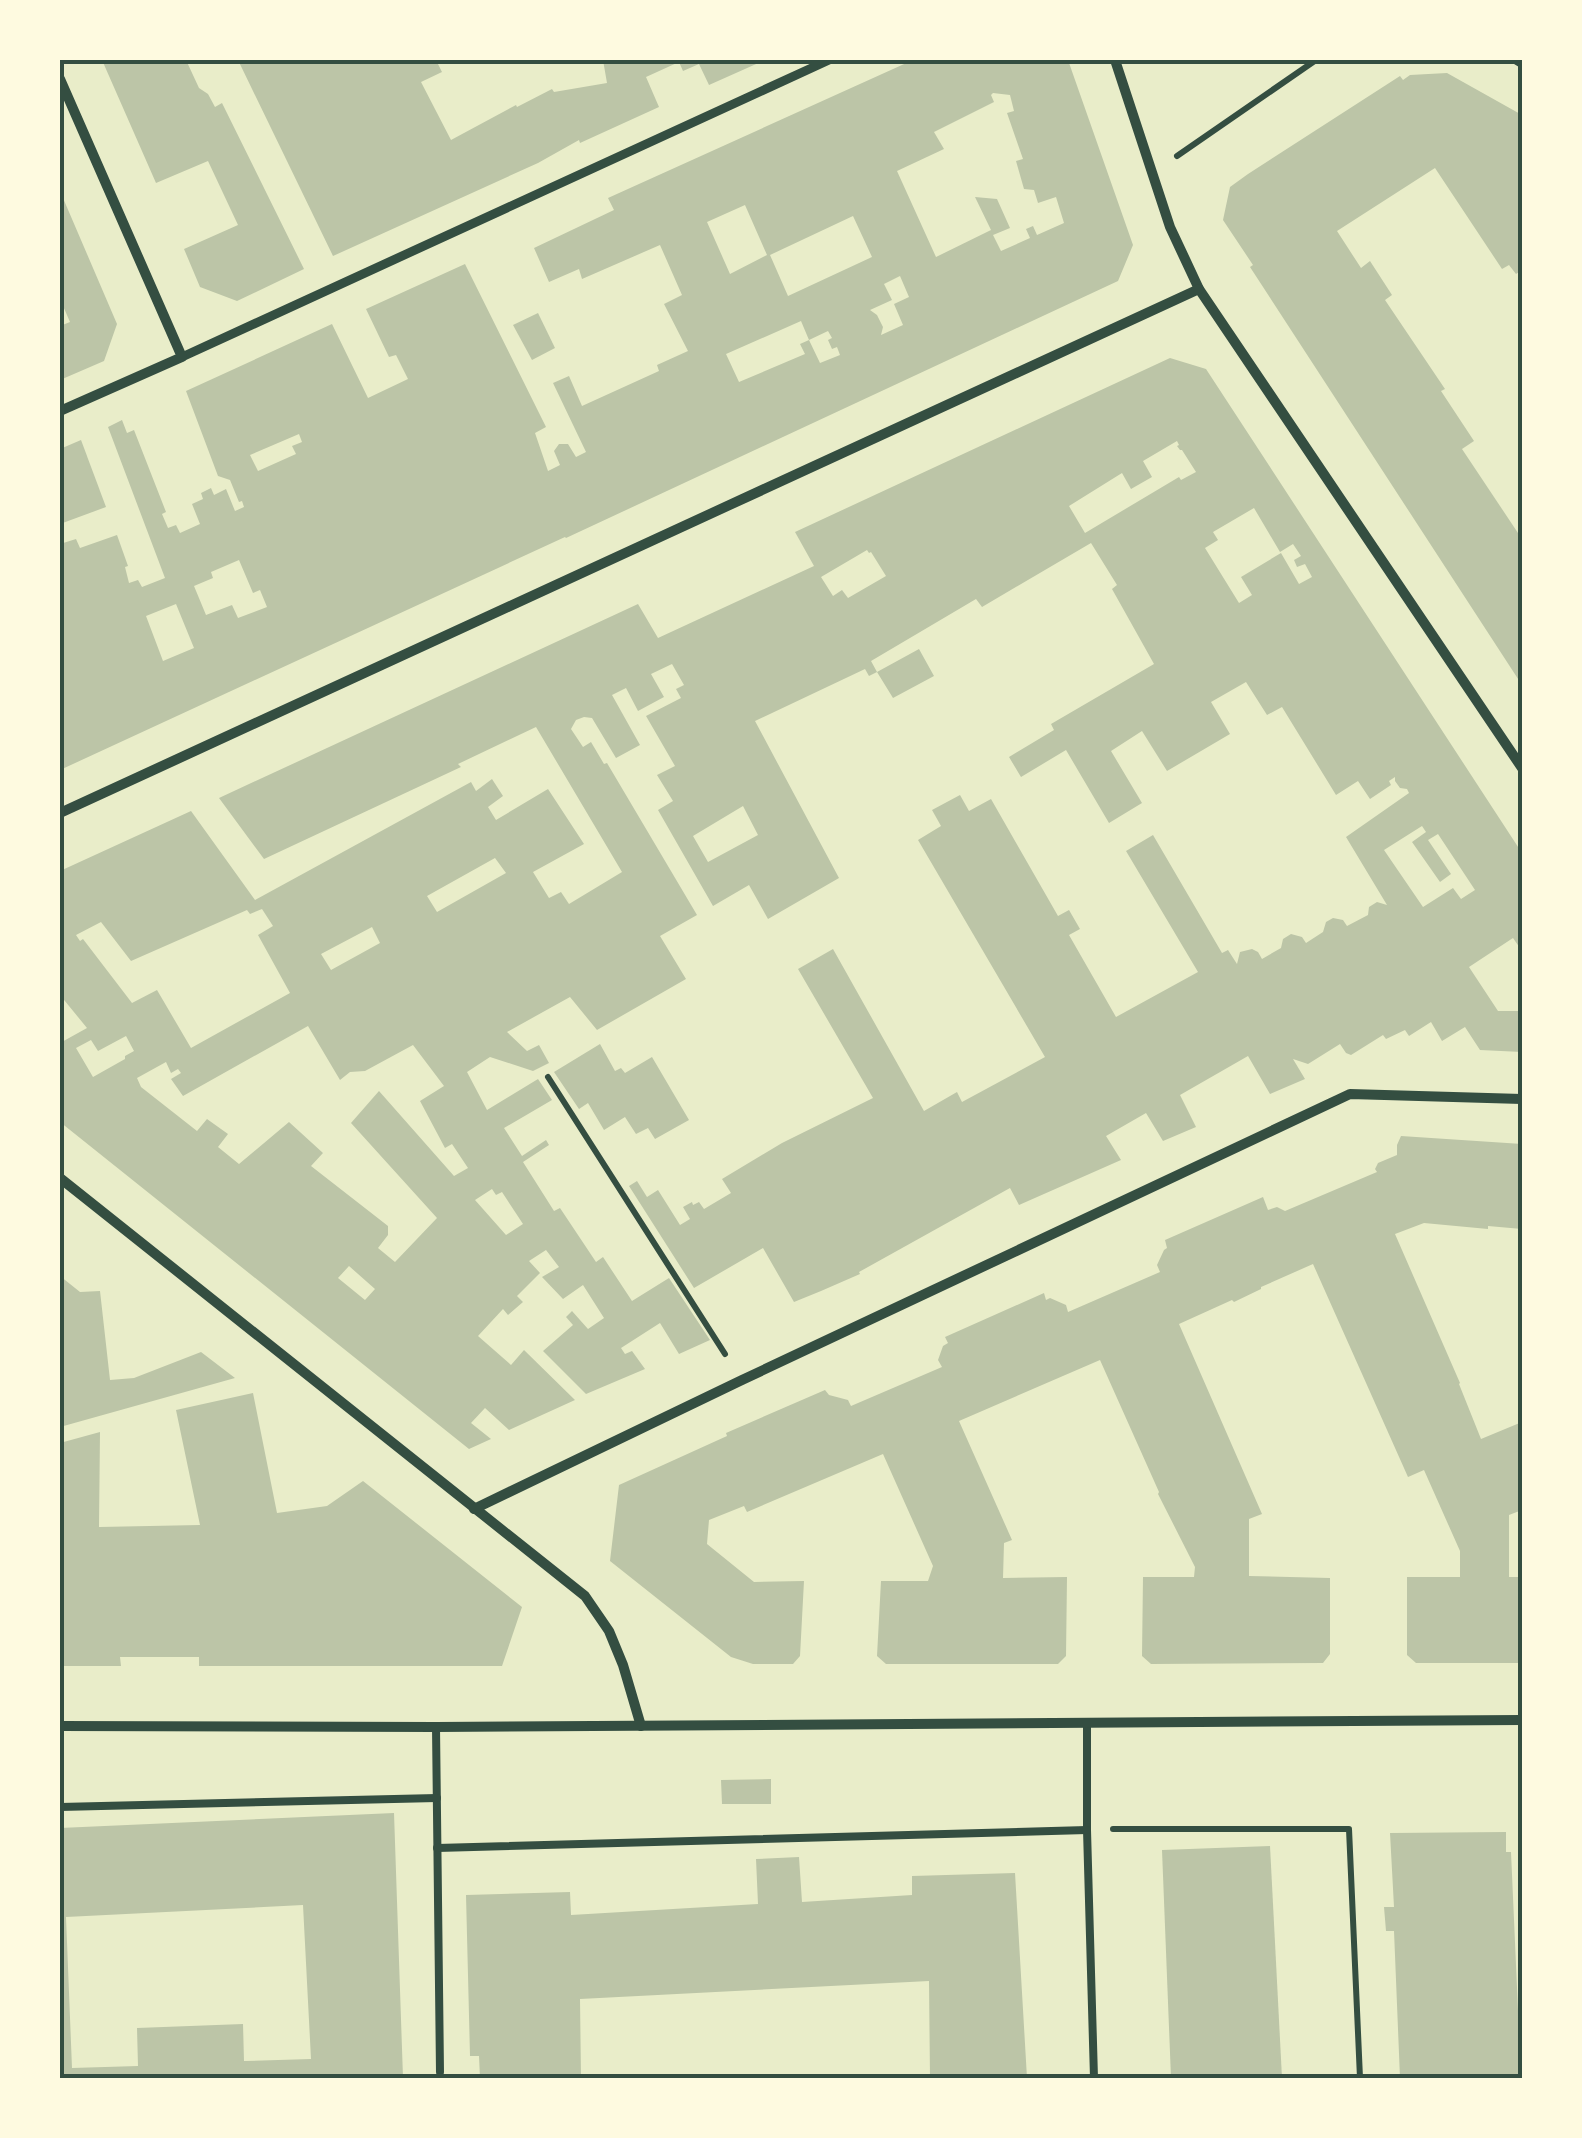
<svg xmlns="http://www.w3.org/2000/svg" width="1582" height="2138" viewBox="0 0 1582 2138" font-family="'Titillium Web',sans-serif">
	<style>
		.building { fill: #bcc5a7; fill-rule: evenodd }
		.lines { fill: none; stroke-linecap: round; stroke-linejoin: round }
		.path { stroke: #344e41; stroke-width: 6 }
		.service { stroke: #344e41; stroke-width: 8 }
		.pedestrian { stroke: #344e41; stroke-width: 9 }
		.minor { stroke: #344e41; stroke-width: 10 }
		.neatline { fill: none; stroke: #344e41; stroke-width: 4 }
	</style>
	<rect width="100%" height="100%" fill="#e9edc9"/>
	<!-- building -->
	<g class="building">
		<polygon points="102,60 186,60 199,88 208,94 215,107 222,103 304,269 237,301 200,287 184,249 238,225 208,161 156,183"/>
		<polygon points="238,60 436,60 442,72 421,82 451,140 516,105 517,107 552,89 554,92 607,83 603,60 765,60 709,85 699,64 683,71 679,62 646,77 659,107 580,143 579,140 538,163 333,256"/>
		<path d="M 913,60 L 1068,60 L 1133,245 L 1118,281 L 566,538 L 565,537 L 60,770 L 60,544 L 76,539 L 80,548 L 117,535 L 128,566 L 125,567 L 129,583 L 138,580 L 142,587 L 165,578 L 108,427 L 122,420 L 127,433 L 134,430 L 166,512 L 162,514 L 168,528 L 176,525 L 180,533 L 200,524 L 192,504 L 203,499 L 201,493 L 211,488 L 214,495 L 226,489 L 235,511 L 244,507 L 242,501 L 239,502 L 230,480 L 218,476 L 186,391 L 332,324 L 368,398 L 408,379 L 396,355 L 389,357 L 366,309 L 465,264 L 546,427 L 535,433 L 548,471 L 560,465 L 554,451 L 559,444 L 568,444 L 576,457 L 586,452 L 553,383 L 569,376 L 582,406 L 659,371 L 657,365 L 688,351 L 664,304 L 682,295 L 660,245 L 582,279 L 579,269 L 549,282 L 534,248 L 614,210 L 608,198 ZM 993,93 L 1010,95 L 1014,111 L 1007,113 L 1023,159 L 1016,161 L 1024,189 L 1034,190 L 1038,203 L 1056,197 L 1064,223 L 1037,235 L 1033,226 L 1026,229 L 1030,238 L 1001,251 L 993,235 L 1010,228 L 997,199 L 975,197 L 991,230 L 936,257 L 897,171 L 944,149 L 934,132 L 994,102 L 991,95 ZM 745,205 L 767,255 L 730,274 L 707,222 ZM 853,216 L 872,257 L 788,296 L 770,255 ZM 900,276 L 909,297 L 894,304 L 903,325 L 881,335 L 883,327 L 877,315 L 870,310 L 892,300 L 884,284 ZM 801,321 L 809,340 L 800,344 L 805,354 L 739,382 L 726,354 ZM 828,331 L 832,338 L 828,340 L 832,349 L 837,347 L 840,355 L 820,363 L 809,340 ZM 299,434 L 302,442 L 292,446 L 296,454 L 258,471 L 250,455 ZM 239,560 L 253,593 L 260,590 L 267,607 L 238,618 L 232,605 L 206,615 L 194,586 L 213,578 L 211,572 ZM 176,604 L 194,648 L 163,661 L 146,616 Z"/>
		<polygon points="1447,73 1522,115 1522,270 1516,274 1509,265 1502,269 1435,168 1337,231 1361,268 1370,261 1392,295 1385,300 1445,389 1441,391 1474,441 1462,449 1522,539 1522,685 1250,267 1253,265 1223,220 1230,187 1248,174 1400,76 1403,80 1410,75"/>
		<polygon points="60,191 117,324 104,361 60,380 60,326 70,322 60,299"/>
		<polygon points="538,313 555,348 532,360 513,325"/>
		<path d="M 1170,358 L 1206,369 L 1522,853 L 1522,951 L 1513,938 L 1469,967 L 1498,1011 L 1522,1011 L 1522,1052 L 1480,1050 L 1465,1027 L 1442,1041 L 1431,1022 L 1409,1036 L 1405,1030 L 1386,1039 L 1383,1035 L 1351,1055 L 1346,1053 L 1340,1044 L 1308,1064 L 1293,1059 L 1305,1079 L 1270,1094 L 1248,1056 L 1180,1095 L 1196,1127 L 1163,1141 L 1146,1113 L 1106,1136 L 1121,1160 L 1019,1205 L 1010,1188 L 859,1272 L 860,1274 L 821,1291 L 794,1302 L 763,1248 L 694,1288 L 629,1186 L 637,1181 L 647,1197 L 658,1190 L 680,1225 L 690,1219 L 683,1207 L 692,1202 L 693,1205 L 699,1202 L 704,1209 L 731,1193 L 722,1179 L 782,1143 L 873,1098 L 798,969 L 833,949 L 924,1111 L 957,1092 L 962,1102 L 1045,1057 L 918,840 L 941,826 L 932,810 L 960,795 L 969,811 L 991,799 L 1058,916 L 1069,910 L 1080,929 L 1069,935 L 1116,1017 L 1198,972 L 1126,851 L 1153,835 L 1222,953 L 1228,950 L 1237,964 L 1240,952 L 1252,949 L 1258,952 L 1262,959 L 1281,948 L 1283,939 L 1291,934 L 1302,937 L 1306,943 L 1323,932 L 1326,922 L 1333,918 L 1343,920 L 1347,926 L 1368,915 L 1369,907 L 1377,902 L 1387,905 L 1346,837 L 1409,793 L 1407,789 L 1400,788 L 1395,781 L 1395,777 L 1389,781 L 1391,785 L 1370,799 L 1358,781 L 1336,795 L 1282,707 L 1267,715 L 1246,682 L 1211,702 L 1230,734 L 1167,771 L 1142,731 L 1111,751 L 1142,803 L 1109,823 L 1066,750 L 1021,777 L 1009,757 L 1054,730 L 1051,724 L 1154,664 L 1112,589 L 1117,585 L 1091,543 L 982,607 L 976,599 L 871,661 L 877,672 L 919,649 L 934,676 L 893,698 L 877,672 L 869,676 L 865,669 L 755,721 L 839,878 L 768,919 L 749,885 L 713,906 L 658,810 L 673,801 L 657,775 L 675,766 L 646,716 L 681,698 L 676,689 L 684,685 L 672,664 L 651,674 L 664,697 L 638,711 L 626,688 L 612,695 L 640,745 L 616,758 L 592,718 L 584,717 L 576,720 L 571,729 L 583,747 L 591,742 L 604,764 L 607,763 L 697,915 L 660,936 L 686,979 L 597,1030 L 570,997 L 507,1032 L 527,1051 L 539,1045 L 549,1063 L 533,1071 L 490,1057 L 467,1072 L 487,1110 L 538,1079 L 552,1100 L 504,1128 L 522,1156 L 546,1140 L 549,1145 L 523,1162 L 554,1211 L 560,1208 L 596,1262 L 603,1257 L 632,1301 L 669,1278 L 710,1340 L 679,1354 L 660,1323 L 621,1348 L 625,1354 L 632,1351 L 645,1369 L 586,1394 L 543,1351 L 573,1325 L 566,1317 L 572,1311 L 588,1329 L 604,1318 L 583,1285 L 563,1299 L 542,1277 L 559,1267 L 546,1250 L 529,1261 L 540,1273 L 517,1296 L 523,1302 L 508,1315 L 503,1309 L 478,1336 L 511,1365 L 524,1350 L 575,1400 L 509,1430 L 485,1408 L 471,1423 L 491,1439 L 469,1449 L 60,1122 L 60,1043 L 87,1028 L 60,995 L 60,871 L 191,811 L 255,900 L 471,782 L 476,791 L 492,779 L 503,796 L 488,807 L 496,820 L 548,789 L 584,844 L 533,872 L 549,898 L 561,892 L 569,904 L 622,872 L 536,727 L 458,764 L 461,767 L 264,859 L 219,798 L 638,604 L 658,638 L 814,566 L 795,532 ZM 1177,441 L 1179,445 L 1177,446 L 1180,450 L 1182,450 L 1196,472 L 1181,480 L 1179,477 L 1085,533 L 1069,506 L 1122,473 L 1131,489 L 1152,477 L 1143,461 ZM 1254,508 L 1280,552 L 1293,544 L 1301,556 L 1294,560 L 1297,567 L 1305,564 L 1312,577 L 1299,584 L 1281,553 L 1241,577 L 1252,595 L 1239,603 L 1205,548 L 1218,540 L 1213,532 ZM 867,550 L 869,553 L 871,552 L 886,576 L 848,598 L 842,590 L 833,596 L 821,577 ZM 743,806 L 758,835 L 708,862 L 693,836 ZM 1422,826 L 1426,832 L 1412,842 L 1440,882 L 1451,874 L 1428,840 L 1438,834 L 1475,890 L 1461,899 L 1453,888 L 1423,907 L 1384,850 ZM 495,858 L 506,873 L 437,912 L 427,896 ZM 262,909 L 273,926 L 258,935 L 290,993 L 191,1048 L 157,990 L 132,1003 L 83,939 L 80,941 L 76,935 L 101,922 L 131,961 L 247,910 L 250,914 ZM 372,927 L 380,943 L 331,970 L 321,954 ZM 308,1026 L 340,1080 L 350,1072 L 365,1071 L 413,1045 L 444,1086 L 420,1101 L 445,1148 L 452,1144 L 468,1168 L 454,1176 L 379,1091 L 351,1123 L 437,1218 L 395,1262 L 378,1248 L 388,1235 L 388,1226 L 311,1166 L 323,1153 L 289,1122 L 239,1164 L 218,1147 L 228,1134 L 207,1119 L 197,1131 L 141,1087 L 137,1078 L 166,1062 L 171,1073 L 178,1069 L 181,1073 L 171,1079 L 183,1096 ZM 126,1036 L 134,1051 L 125,1056 L 125,1059 L 93,1077 L 76,1048 L 91,1040 L 98,1051 ZM 492,1189 L 496,1195 L 502,1192 L 523,1224 L 506,1235 L 475,1200 ZM 349,1266 L 375,1289 L 365,1300 L 338,1278 Z"/>
		<polygon points="81,440 106,507 60,524 60,449"/>
		<polygon points="600,1044 615,1071 621,1068 625,1073 652,1057 689,1120 655,1139 648,1128 636,1134 625,1117 604,1130 588,1103 579,1109 554,1072"/>
		<polygon points="1401,1136 1522,1144 1522,1229 1488,1226 1488,1229 1424,1223 1395,1234 1460,1383 1459,1384 1481,1439 1522,1422 1522,1510 1509,1515 1509,1577 1522,1577 1522,1663 1416,1663 1407,1655 1407,1577 1460,1577 1460,1551 1424,1470 1408,1477 1313,1264 1261,1287 1261,1289 1234,1302 1232,1300 1179,1324 1262,1514 1249,1519 1249,1576 1330,1578 1330,1654 1323,1663 1151,1664 1142,1656 1143,1577 1194,1577 1195,1567 1158,1494 1159,1492 1100,1360 959,1421 1012,1540 1004,1543 1003,1578 1067,1577 1066,1656 1058,1664 886,1664 877,1656 881,1581 928,1581 933,1566 883,1454 747,1512 744,1506 709,1520 707,1544 754,1582 804,1581 800,1656 793,1664 753,1664 731,1657 610,1561 619,1485 727,1436 726,1433 825,1390 829,1395 848,1400 851,1406 942,1367 938,1360 943,1346 948,1343 945,1337 1044,1293 1046,1300 1050,1298 1066,1305 1068,1312 1160,1272 1157,1265 1164,1250 1167,1248 1165,1240 1263,1197 1268,1210 1277,1207 1285,1211 1377,1172 1375,1169 1378,1163 1397,1155 1397,1145"/>
		<polygon points="60,1276 80,1292 100,1291 110,1380 134,1378 201,1352 235,1378 60,1427"/>
		<polygon points="253,1393 277,1513 327,1506 363,1481 522,1607 502,1666 199,1666 199,1657 120,1657 121,1666 60,1666 60,1443 100,1432 99,1527 200,1525 176,1410"/>
		<polygon points="771,1779 771,1804 722,1804 721,1780"/>
		<path d="M 394,1813 L 403,2078 L 60,2078 L 60,1828 ZM 303,1905 L 311,2059 L 244,2061 L 243,2024 L 137,2028 L 138,2066 L 72,2068 L 66,1917 Z"/>
		<polygon points="1506,1832 1506,1852 1511,1852 1521,2078 1400,2078 1394,1931 1386,1931 1384,1907 1394,1907 1390,1833"/>
		<polygon points="1270,1846 1282,2078 1171,2078 1162,1850"/>
		<polygon points="799,1857 802,1902 912,1895 912,1876 1015,1873 1027,2078 930,2078 929,1981 580,1999 581,2078 480,2078 479,2056 470,2056 466,1895 570,1892 571,1915 758,1904 756,1859"/>
	</g>
	<g class="lines">
		<!-- path -->
		<g class="path">
			<polyline points="1177,156 1316,60"/>
			<polyline points="548,1077 725,1354"/>
			<polyline points="1113,1829 1349,1829 1360,2078"/>
		</g>
		<!-- service -->
		<g class="service">
			<polyline points="1087,1722 1087,1830 1094,2078"/>
			<polyline points="436,1727 440,2072"/>
			<polyline points="60,1807 437,1798"/>
			<polyline points="437,1848 1087,1830"/>
		</g>
		<!-- pedestrian -->
		<polyline class="pedestrian" points="182,357 829,60"/>
		<!-- minor -->
		<g class="minor">
			<polyline points="1115,60 1170,227 1199,289 1522,768"/>
			<polyline points="1517,60 1522,63"/>
			<polyline points="60,79 182,357 60,411"/>
			<polyline points="60,813 1199,289"/>
			<polyline points="60,1178 585,1596 609,1631 623,1665 641,1726"/>
			<polyline points="474,1509 742,1380 1350,1094 1522,1099"/>
			<polyline points="60,1726 436,1727 1522,1720"/>
		</g>
	</g>
	<!-- border -->
	<rect width="1582" height="2138" fill="none" stroke="#fefae0" stroke-width="125"/>
	<rect x="62" y="62" width="1458" height="2014" class="neatline"/>
</svg>
